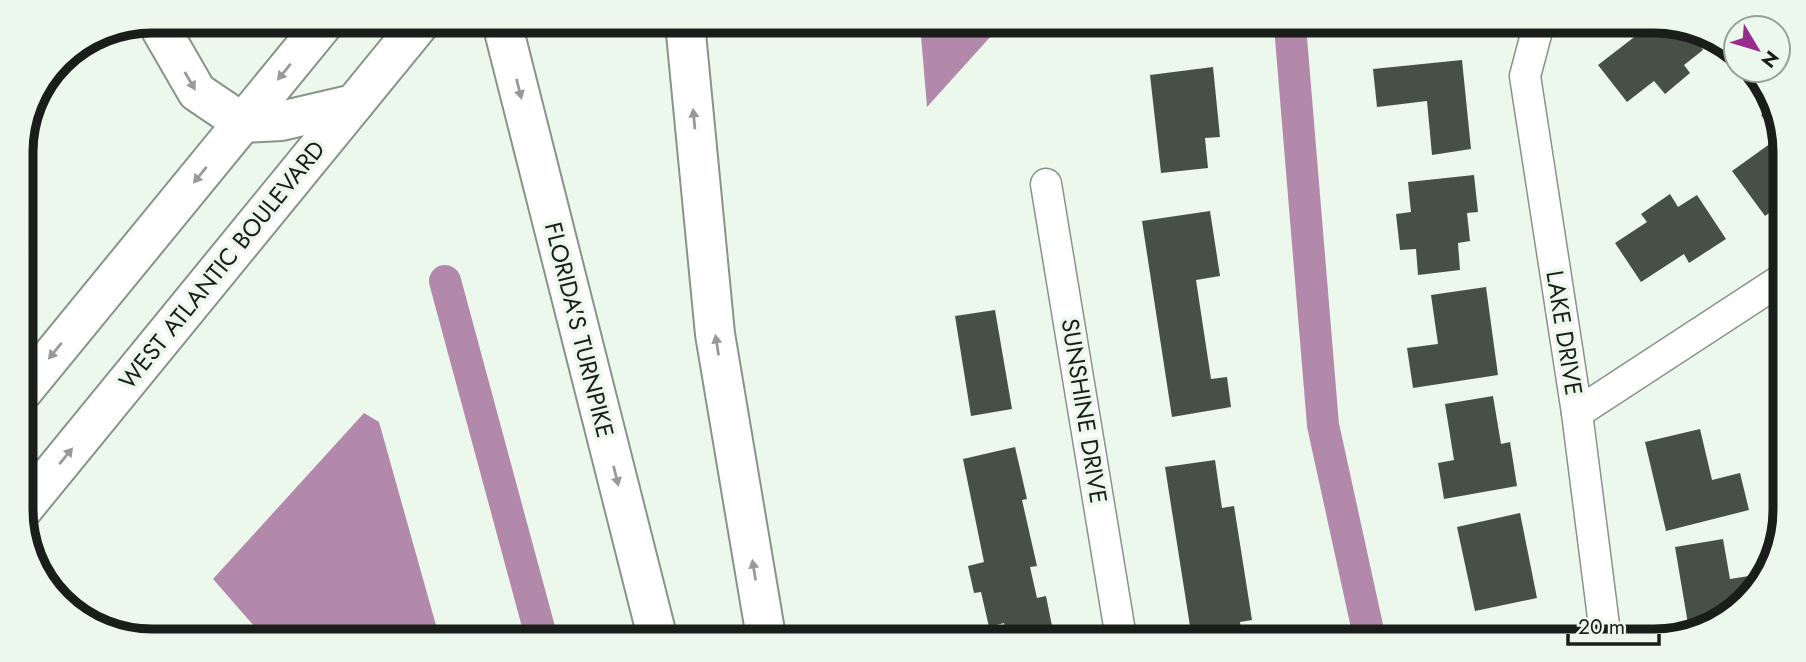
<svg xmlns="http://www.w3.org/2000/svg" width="1806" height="662" viewBox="0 0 1806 662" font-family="Jost,sans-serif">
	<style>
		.water { fill: #b289ab }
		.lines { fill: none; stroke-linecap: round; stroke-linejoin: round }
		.canal { stroke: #b289ab; stroke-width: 32 }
		.building { fill: #475047 }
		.minor-casing { stroke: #889389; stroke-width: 33 }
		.major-casing { stroke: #889389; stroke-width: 42 }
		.highway-casing { stroke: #889389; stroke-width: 42 }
		.minor { stroke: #fff; stroke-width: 30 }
		.major { stroke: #fff; stroke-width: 38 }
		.highway { stroke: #fff; stroke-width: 38 }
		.oneway { fill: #989a98 }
		.labels { text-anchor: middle; stroke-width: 7; stroke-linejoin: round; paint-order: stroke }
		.street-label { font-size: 24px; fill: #1a1e1a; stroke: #ecf8ec }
		.rim { fill: none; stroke: #1a1e1a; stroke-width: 9 }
	</style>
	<rect width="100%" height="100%" fill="#ecf8ec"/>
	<!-- water -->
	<g class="water">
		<polygon points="920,24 1001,25 927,107"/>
		<polygon points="364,413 379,422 439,636 262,635 213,579"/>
	</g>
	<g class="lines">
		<!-- canal -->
		<g class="canal">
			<polyline points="1290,26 1323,425 1370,640"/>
			<polyline points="445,281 541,636"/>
		</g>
	</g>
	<!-- building -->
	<g class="building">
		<polygon points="1646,28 1686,28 1703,50 1684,65 1690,73 1665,94 1654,81 1627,102 1598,65"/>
		<polygon points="1462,60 1471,149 1432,155 1427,101 1377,107 1373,69"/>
		<polygon points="1213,67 1220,137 1205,138 1208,168 1161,173 1150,75"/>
		<polygon points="1771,107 1784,135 1783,203 1765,216 1732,171 1778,138 1761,115"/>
		<polygon points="1474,175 1478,212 1467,213 1470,241 1458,243 1460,270 1418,275 1416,249 1400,250 1396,214 1411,212 1408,182"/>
		<polygon points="1670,194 1678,207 1697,195 1726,239 1689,263 1684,254 1641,282 1615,243 1647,222 1641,214"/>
		<polygon points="1210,211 1220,276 1196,280 1211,379 1227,377 1231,407 1172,417 1142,221"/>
		<polygon points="1486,287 1498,375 1413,388 1407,348 1438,344 1431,295"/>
		<polygon points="995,310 1012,409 971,416 955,316"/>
		<polygon points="1493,396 1501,444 1510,442 1517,486 1444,499 1438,463 1454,460 1445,404"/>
		<polygon points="1700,429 1712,480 1740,473 1749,510 1666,531 1645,442"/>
		<polygon points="1015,447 1027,499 1022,500 1037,566 1030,567 1037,598 1046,596 1053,631 1043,633 1044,638 1007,638 1004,623 989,627 981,592 974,593 968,566 984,562 963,459"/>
		<polygon points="1215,460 1222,508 1234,506 1252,620 1240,622 1242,639 1192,639 1165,467"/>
		<polygon points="1520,513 1537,598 1475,611 1457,527"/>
		<polygon points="1723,539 1730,579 1749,576 1751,589 1734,614 1689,630 1675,547"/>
	</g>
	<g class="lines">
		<defs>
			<g id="minor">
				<polyline points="1538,27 1525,76 1577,413 1606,641"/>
				<polyline points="1046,184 1121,638"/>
				<polyline points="1577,413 1782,279"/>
			</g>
			<g id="major">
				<polyline points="23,391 325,22"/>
				<polyline points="23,509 421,22"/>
			</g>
			<g id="highway">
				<polyline points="156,21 197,92 243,123 281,121 354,104"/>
				<polyline points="502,23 657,636"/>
				<polyline points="685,23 715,334 766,637"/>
			</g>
		</defs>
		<!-- minor casing -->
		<use href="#minor" class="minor-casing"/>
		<!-- major casing -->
		<use href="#major" class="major-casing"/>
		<!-- highway casing -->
		<use href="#highway" class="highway-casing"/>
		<!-- minor -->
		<use href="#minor" class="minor"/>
		<!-- major -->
		<use href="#major" class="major"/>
		<!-- highway -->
		<use href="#highway" class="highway"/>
	</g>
	<!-- one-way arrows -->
	<defs><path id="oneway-solid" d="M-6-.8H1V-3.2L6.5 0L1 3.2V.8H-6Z" transform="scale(1.75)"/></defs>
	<g class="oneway">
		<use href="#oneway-solid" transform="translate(284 72) rotate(129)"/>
		<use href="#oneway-solid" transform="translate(190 81) rotate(60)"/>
		<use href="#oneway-solid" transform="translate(519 89) rotate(76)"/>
		<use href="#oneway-solid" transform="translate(694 119) rotate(-95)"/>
		<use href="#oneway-solid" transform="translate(200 175) rotate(129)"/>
		<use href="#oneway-solid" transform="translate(717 345) rotate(-99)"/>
		<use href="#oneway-solid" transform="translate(55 351) rotate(129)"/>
		<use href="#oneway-solid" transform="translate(66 456) rotate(-51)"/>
		<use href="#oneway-solid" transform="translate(616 476) rotate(76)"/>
		<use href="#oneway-solid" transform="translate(754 570) rotate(-99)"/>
	</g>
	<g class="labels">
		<!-- street labels -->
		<g class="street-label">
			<text transform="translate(222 265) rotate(-51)" y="8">WEST ATLANTIC BOULEVARD</text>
			<text transform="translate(579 330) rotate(76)" y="8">FLORIDA'S TURNPIKE</text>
			<text transform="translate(1564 333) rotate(81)" y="8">LAKE DRIVE</text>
			<text transform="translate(1084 411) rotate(81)" y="8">SUNSHINE DRIVE</text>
		</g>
	</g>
	<!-- crop -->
	<path d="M0 0H1806V662H0ZM152 33H1654A119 119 0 0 1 1773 152V510A119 119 0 0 1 1654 629H152A119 119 0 0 1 33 510V152A119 119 0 0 1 152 33Z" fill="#ecf8ec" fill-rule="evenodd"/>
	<path class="rim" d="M152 33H1654A119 119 0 0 1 1773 152V510A119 119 0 0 1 1654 629H152A119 119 0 0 1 33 510V152A119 119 0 0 1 152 33Z"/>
	<!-- north arrow -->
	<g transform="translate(1757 49) rotate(128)"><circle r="33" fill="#ecf8ec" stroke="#98a198" stroke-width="2"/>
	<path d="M0-5L12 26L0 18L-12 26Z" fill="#982d8e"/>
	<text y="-10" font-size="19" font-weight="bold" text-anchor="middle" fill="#1a1e1a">N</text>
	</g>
	<!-- scale -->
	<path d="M1568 634v10h91v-10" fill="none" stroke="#1a1e1a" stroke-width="3.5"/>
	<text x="1578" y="634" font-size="21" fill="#1a1e1a" stroke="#ecf8ec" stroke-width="5" paint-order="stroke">20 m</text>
</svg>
